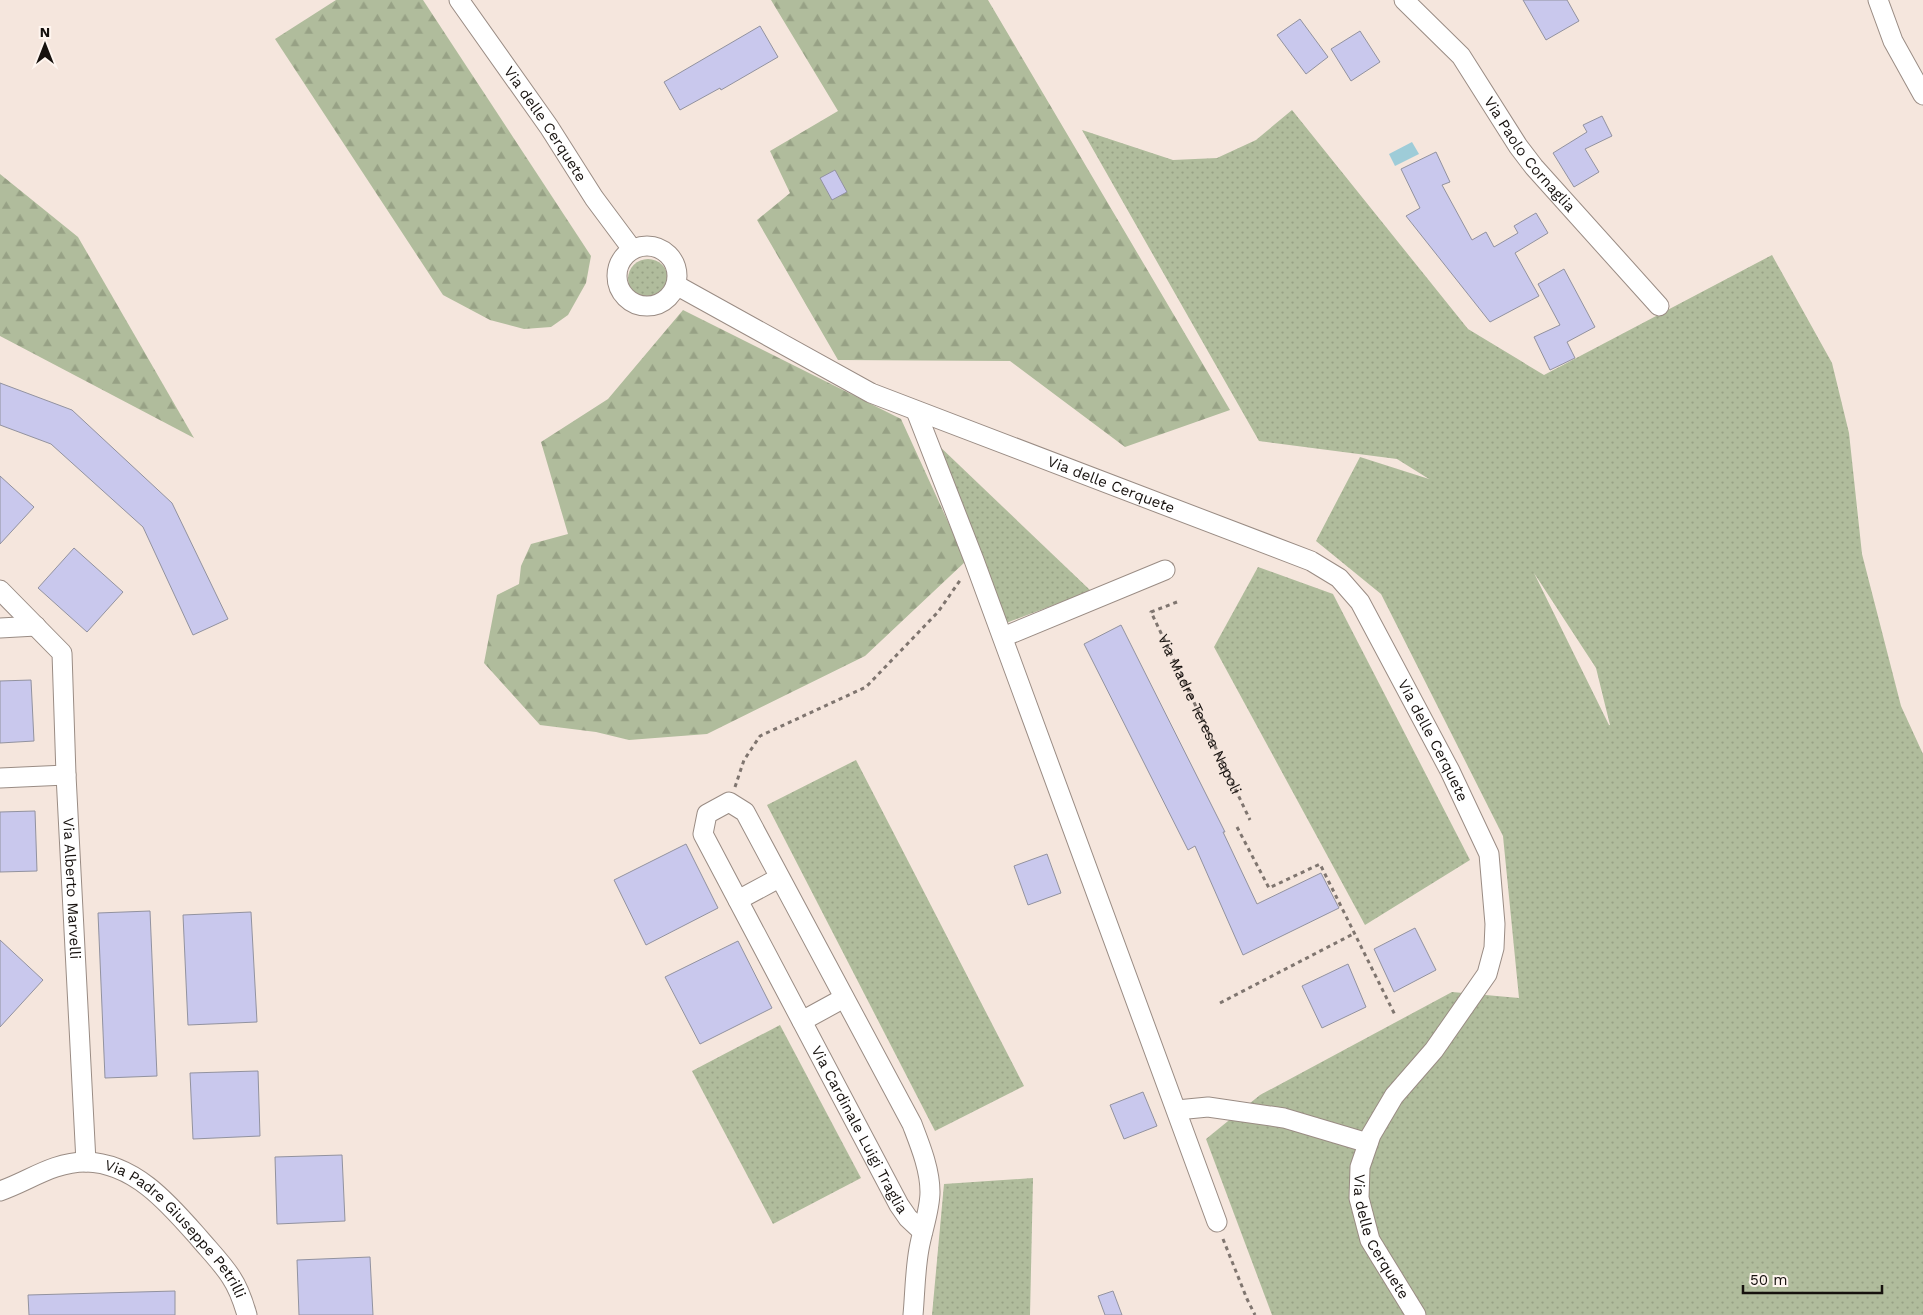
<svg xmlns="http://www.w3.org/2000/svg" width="1923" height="1315" viewBox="0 0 1923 1315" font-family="'Work Sans',sans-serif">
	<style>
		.grass { fill: url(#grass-dots); fill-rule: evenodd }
		.forest { fill: url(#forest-firs) }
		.water { fill: #9eccd8 }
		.building { fill: #c9c8ed; stroke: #92929f }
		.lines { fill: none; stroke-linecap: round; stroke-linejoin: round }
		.minor-casing { stroke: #9a8c84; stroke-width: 21 }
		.path { stroke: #7f756f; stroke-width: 3; stroke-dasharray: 4 4; stroke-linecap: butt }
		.minor { stroke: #fff; stroke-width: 19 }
		.labels { text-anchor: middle; stroke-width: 4; stroke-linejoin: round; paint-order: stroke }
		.street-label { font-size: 15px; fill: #16110e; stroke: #fef5ef }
	</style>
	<defs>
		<pattern id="grass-dots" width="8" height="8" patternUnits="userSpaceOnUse" patternTransform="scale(1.25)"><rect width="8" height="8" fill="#b0bc9c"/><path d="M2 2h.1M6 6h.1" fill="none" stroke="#97a185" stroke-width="1.8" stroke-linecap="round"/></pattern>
		<pattern id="forest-firs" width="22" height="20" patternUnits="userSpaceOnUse" patternTransform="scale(1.25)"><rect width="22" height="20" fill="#b0bc9c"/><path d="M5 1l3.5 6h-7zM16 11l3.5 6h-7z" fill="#97a185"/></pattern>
	</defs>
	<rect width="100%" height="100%" fill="#f5e6dd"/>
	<!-- grass -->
	<g class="grass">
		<path d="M 1292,110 L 1468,329 L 1544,375 L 1772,255 L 1832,363 L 1849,433 L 1862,554 L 1901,706 L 1923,754 L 1923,1315 L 1272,1315 L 1206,1139 L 1260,1095 L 1452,992 L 1519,998 L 1503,836 L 1381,594 L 1316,541 L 1360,457 L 1429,479 L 1397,459 L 1259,441 L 1082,130 L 1173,160 L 1217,158 L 1256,140 ZM 1534,573 L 1596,668 L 1610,725 L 1609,725 Z"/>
		<circle cx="648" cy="279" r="20"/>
		<polygon points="936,443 1091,591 1006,623"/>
		<polygon points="1258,567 1333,594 1470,860 1365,925 1214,647"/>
		<polygon points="856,760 1024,1086 935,1131 767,805"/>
		<polygon points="780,1025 861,1178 773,1224 692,1071"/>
		<polygon points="1033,1178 1030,1315 932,1315 944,1184"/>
	</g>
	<!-- forest -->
	<g class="forest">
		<polygon points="336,0 423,0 591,256 586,283 568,315 551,327 524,329 490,320 443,295 275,39"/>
		<polygon points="771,0 988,0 1230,410 1125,447 1010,361 838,360 757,220 790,193 770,151 838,111"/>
		<polygon points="0,174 78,237 194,438 0,336"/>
		<polygon points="683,310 901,419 966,561 865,656 707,734 629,740 596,732 540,725 484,663 497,595 519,584 521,566 531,544 568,534 541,442 608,399"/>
	</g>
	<!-- water -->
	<polygon class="water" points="1412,142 1419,154 1395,166 1389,154"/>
	<!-- building -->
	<g class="building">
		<polygon points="1523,0 1567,0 1579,21 1546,40"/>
		<polygon points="1300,19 1328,57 1306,74 1277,35"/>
		<polygon points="760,26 778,57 721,90 720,88 680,110 664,82"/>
		<polygon points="1360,31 1380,62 1351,81 1331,49"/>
		<polygon points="1602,116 1612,136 1585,149 1599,172 1574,187 1553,153 1587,132 1583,125"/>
		<polygon points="1436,152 1450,182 1442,185 1472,240 1486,232 1494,247 1518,233 1514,226 1536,213 1548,233 1515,253 1539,296 1490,322 1406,216 1420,208 1401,169"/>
		<polygon points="835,170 847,192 832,200 820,178"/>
		<polygon points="1564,269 1595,327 1567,342 1575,358 1550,370 1534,337 1560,325 1538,284"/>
		<polygon points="0,383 72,410 172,503 228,619 193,635 143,527 51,444 0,425"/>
		<polygon points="0,476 34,507 0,544"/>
		<polygon points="74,548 123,592 87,632 38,588"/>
		<polygon points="1121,625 1225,832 1223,832 1257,904 1321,873 1339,908 1243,955 1195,846 1188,850 1084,644"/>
		<polygon points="31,680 34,741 0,743 0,681"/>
		<polygon points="35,811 37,871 0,872 0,812"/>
		<polygon points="686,844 718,908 646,945 614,880"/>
		<polygon points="1047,854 1061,893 1028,905 1014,866"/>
		<polygon points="150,911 157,1076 105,1078 98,913"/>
		<polygon points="251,912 257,1022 188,1025 183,915"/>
		<polygon points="1415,928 1436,970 1394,992 1374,949"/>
		<polygon points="0,940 43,980 0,1027"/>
		<polygon points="738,941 772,1008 700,1044 665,977"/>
		<polygon points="1348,964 1366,1007 1322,1028 1302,986"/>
		<polygon points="258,1071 260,1136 193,1139 190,1073"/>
		<polygon points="1143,1092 1157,1126 1124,1139 1110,1105"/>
		<polygon points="342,1155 345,1221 277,1224 275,1157"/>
		<polygon points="370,1257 373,1315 299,1315 297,1260"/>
		<polygon points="175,1291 175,1315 29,1315 28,1295"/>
		<polygon points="1113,1291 1122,1315 1105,1315 1098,1296"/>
	</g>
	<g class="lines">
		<defs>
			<g id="minor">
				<path id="s2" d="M 459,0 L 549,127 L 594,198 L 632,249"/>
				<path id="s3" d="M 1404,0 L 1461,56 L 1518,146 L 1534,167 L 1659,306"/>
				<polyline points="1878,0 1893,41 1923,95"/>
				<circle cx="647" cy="276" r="30"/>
				<path id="s4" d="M 676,285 L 871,393 L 1311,561 L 1339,578 L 1360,602 L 1450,771 L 1489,854 L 1495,924 L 1494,948 L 1487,974 L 1434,1050 L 1394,1096 L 1371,1135 L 1360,1167 L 1359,1198 L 1370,1240 L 1416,1315"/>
				<polyline points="916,411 974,560 1217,1222"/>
				<path id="s5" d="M 0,590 L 62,653 L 66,775 L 86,1162"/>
				<polyline points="0,628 36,626"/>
				<polyline points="1003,637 1165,570"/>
				<polyline points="0,778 66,775"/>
				<polyline points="738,900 779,878"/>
				<polyline points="802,1021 844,998"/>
				<polyline points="1177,1110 1208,1107 1284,1118 1368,1143"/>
				<path id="s6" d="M 0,1191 C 29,1181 53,1162 86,1162 C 135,1163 170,1205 199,1238 C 210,1251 222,1263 231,1277 C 239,1289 243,1301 247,1315"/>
				<path id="s7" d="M 913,1315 C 915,1293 915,1271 919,1249 C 922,1231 930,1210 930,1192 C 930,1169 920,1145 912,1124 L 745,812 L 729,802 L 707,814 L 703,834 L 899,1205 L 908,1218 L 923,1232"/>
			</g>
		</defs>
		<!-- minor casing -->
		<use href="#minor" class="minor-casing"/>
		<!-- path -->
		<g class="path">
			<path id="s1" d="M 1177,602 L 1151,612 L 1250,820"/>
			<polyline points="735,787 744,760 760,736 866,687 938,612 961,579"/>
			<polyline points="1237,827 1269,888 1320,864 1395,1015"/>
			<polyline points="1220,1003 1355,933"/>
			<polyline points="1223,1239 1247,1299 1255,1315"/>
		</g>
		<!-- minor -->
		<use href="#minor" class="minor"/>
	</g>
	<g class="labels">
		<!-- street labels -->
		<g class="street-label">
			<text dy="5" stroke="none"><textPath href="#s2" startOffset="151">Via delle Cerquete</textPath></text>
			<text dy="5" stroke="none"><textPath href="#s3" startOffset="200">Via Paolo Cornaglia</textPath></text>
			<text dy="5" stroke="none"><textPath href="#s4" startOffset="480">Via delle Cerquete</textPath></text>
			<text dy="5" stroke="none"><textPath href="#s1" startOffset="141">Via Madre Teresa Napoli</textPath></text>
			<text dy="5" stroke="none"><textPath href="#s4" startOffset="915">Via delle Cerquete</textPath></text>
			<text dy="5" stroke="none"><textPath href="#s5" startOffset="324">Via Alberto Marvelli</textPath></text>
			<text dy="5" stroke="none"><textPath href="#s7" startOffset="948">Via Cardinale Luigi Traglia</textPath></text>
			<text dy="5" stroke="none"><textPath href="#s6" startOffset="208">Via Padre Giuseppe Petrilli</textPath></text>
			<text dy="5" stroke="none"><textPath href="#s4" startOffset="1470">Via delle Cerquete</textPath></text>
		</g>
	</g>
	<!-- north arrow -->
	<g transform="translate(45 45)" stroke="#fef5ef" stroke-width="4" paint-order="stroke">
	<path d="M0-4L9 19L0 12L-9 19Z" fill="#16110e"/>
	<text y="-8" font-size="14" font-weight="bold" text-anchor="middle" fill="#16110e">N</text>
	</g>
	<!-- scale -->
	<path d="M1743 1285v8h139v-8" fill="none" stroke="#16110e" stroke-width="2.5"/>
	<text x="1750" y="1285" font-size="15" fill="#16110e" stroke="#fef5ef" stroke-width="4" paint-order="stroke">50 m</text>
</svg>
